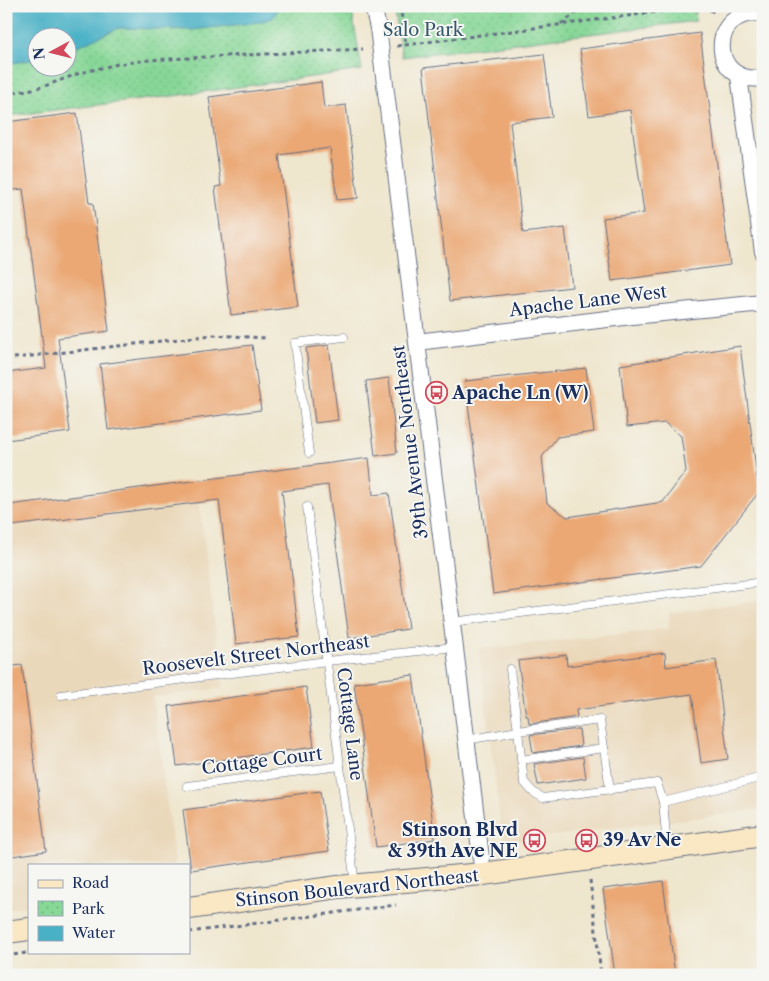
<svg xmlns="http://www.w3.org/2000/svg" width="769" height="981" viewBox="0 0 769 981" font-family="'Libre Caslon Text',serif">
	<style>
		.built { fill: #ead8ba }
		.park { fill: url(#park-dots); stroke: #51837a; fill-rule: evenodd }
		.water { fill: #48b1c6; stroke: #327092 }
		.building { fill: #eba875 }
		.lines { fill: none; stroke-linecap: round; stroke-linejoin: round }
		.lane-casing { stroke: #656f85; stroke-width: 9 }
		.street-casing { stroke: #656f85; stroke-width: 18 }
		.secondary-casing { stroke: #656f85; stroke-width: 24 }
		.path { stroke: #656f85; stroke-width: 3; stroke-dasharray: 4 4; stroke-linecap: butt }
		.lane { stroke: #fff; stroke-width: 8 }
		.street { stroke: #fff; stroke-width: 16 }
		.secondary { stroke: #fae7c3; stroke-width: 22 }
		.labels { text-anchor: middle; stroke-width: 4; stroke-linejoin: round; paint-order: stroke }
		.park-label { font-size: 18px; fill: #36596c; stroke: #f6f6f2 }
		.street-label { font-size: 18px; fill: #1b2f5e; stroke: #f6f6f2 }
		.poi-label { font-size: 18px; font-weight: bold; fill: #1b2f5e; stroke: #f6f6f2; text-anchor: start }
	</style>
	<defs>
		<pattern id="park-dots" width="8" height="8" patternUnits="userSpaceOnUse" patternTransform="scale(1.25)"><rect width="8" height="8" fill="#87d797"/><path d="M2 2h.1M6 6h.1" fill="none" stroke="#74b985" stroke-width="1.8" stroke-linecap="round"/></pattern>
	</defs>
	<rect width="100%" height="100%" fill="#f6f6f2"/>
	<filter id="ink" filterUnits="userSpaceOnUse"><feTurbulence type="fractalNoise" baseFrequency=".02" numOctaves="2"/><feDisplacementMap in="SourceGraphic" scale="10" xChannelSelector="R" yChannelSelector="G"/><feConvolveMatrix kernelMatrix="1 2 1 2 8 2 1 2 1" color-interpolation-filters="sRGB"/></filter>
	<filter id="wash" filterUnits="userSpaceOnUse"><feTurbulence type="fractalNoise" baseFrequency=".0096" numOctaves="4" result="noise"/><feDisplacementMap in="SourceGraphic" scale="20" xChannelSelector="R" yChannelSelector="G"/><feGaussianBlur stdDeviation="1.12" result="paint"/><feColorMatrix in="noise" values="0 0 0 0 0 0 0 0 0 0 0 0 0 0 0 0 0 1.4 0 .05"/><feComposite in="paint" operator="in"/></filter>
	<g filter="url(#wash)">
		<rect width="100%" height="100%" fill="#efe6ce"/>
		<!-- built -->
		<g class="built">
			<polygon points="199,503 223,688 153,697 175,865 29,865 29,906 6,909 6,528"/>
			<polygon points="763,600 763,809 505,842 501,828 479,649 669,629 669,613"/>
		</g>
		<!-- park -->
		<g class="park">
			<path d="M 6,6 L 351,6 L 362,70 L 181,95 L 6,116 ZM 38,38 L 68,38 L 68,68 L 38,68 Z"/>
			<polygon points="394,6 699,6 695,12 696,21 402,57"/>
		</g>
		<!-- water -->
		<polygon class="water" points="6,6 280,6 273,18 259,22 193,30 119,28 68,50 68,38 38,38 37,59 6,64"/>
		<g id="blocks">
			<!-- building -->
			<g class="building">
				<polygon points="700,33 730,265 612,281 603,218 644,213 630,110 589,116 580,49"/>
				<polygon points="544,54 552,117 510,122 523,233 565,228 572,287 450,301 423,68"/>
				<polygon points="321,82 324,108 346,105 358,198 337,200 330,148 279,155 298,307 231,315 215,187 221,186 209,97"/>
				<polygon points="77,113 89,203 93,203 109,331 58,338 70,432 6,440 6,373 46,368 23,189 6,191 6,122"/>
				<polygon points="252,345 261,410 108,430 100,364"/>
				<polygon points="329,345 338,420 315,423 306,348"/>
				<polygon points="740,346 759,492 701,566 493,594 465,381 586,368 594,432 557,437 542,457 547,503 567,517 663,502 686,471 681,436 665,423 627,427 620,365"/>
				<polygon points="389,378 397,453 375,456 366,381"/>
				<polygon points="369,458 373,495 389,493 408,629 349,638 328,485 282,491 299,637 236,644 219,500 12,526 9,505"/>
				<polygon points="665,653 666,667 716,660 728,759 701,763 692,694 576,710 577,717 529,724 528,716 526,716 518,661 566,655 567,666"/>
				<polygon points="22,665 46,851 6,857 6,667"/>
				<polygon points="413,675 435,839 376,847 354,683"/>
				<polygon points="306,687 314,747 177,766 169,706"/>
				<polygon points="579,729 581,746 533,753 530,735"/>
				<polygon points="583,757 586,778 538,785 534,764"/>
				<polygon points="320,791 329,851 191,870 183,810"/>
				<polygon points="663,881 675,975 615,975 603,889"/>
			</g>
		</g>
	</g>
	<g filter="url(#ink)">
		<use href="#blocks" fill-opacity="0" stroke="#656f85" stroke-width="1"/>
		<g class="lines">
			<defs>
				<g id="lane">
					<polyline points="309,453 295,343 344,337"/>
					<polyline points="307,507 355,884"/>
					<polyline points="452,622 763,582"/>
					<polyline points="510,669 518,731 600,720 610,790"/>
					<polyline points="61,695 327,661 455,647"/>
					<polyline points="466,740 518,731 524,782 533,792 543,798 657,783 663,802"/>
					<polyline points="521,760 604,748"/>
					<polyline points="187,786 340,766"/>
					<polyline points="667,846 663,802 763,777"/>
				</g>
				<g id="street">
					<polyline points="373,6 378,28 483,874"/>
					<path d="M 763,14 C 709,5 707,86 763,78"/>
					<polyline points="739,76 763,252"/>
					<polyline points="417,342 632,316 763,303"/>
				</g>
				<g id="secondary">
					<polyline points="189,908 338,887 483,874 763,835"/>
					<polyline points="6,932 29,929"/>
				</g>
			</defs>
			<!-- lane casing -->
			<use href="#lane" class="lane-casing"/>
			<!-- street casing -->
			<use href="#street" class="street-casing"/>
			<!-- secondary casing -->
			<use href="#secondary" class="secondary-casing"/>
			<!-- path -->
			<g class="path">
				<polyline points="400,6 406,45"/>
				<polyline points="703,6 717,14"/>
				<polyline points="561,24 585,6"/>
				<polyline points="397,46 703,6"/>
				<polyline points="6,94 42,87 80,73 118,64 149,60 363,49"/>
				<polyline points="6,359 213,335 267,338"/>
				<polyline points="590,880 601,975"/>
				<polyline points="189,932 396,905"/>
				<polyline points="6,956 33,952"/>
			</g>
			<!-- lane -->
			<use href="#lane" class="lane"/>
			<!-- street -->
			<use href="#street" class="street"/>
			<!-- secondary -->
			<use href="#secondary" class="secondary"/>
		</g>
	</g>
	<!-- icons -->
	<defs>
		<symbol id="bus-ring" viewBox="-11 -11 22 22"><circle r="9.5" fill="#f6f6f2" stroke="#d1495b" stroke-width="1.5"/><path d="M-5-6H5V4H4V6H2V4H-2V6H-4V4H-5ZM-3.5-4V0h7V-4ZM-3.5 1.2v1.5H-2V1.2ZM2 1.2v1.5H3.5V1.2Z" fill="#d1495b"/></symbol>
	</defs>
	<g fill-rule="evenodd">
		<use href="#bus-ring" x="424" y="380" width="25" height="25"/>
		<use href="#bus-ring" x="522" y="828" width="25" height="25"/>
		<use href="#bus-ring" x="574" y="828" width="25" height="25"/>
	</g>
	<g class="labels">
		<!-- park labels -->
		<g class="park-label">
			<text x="423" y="36">Salo Park</text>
		</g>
		<!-- street labels -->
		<g class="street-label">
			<text transform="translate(588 301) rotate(-7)" y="6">Apache Lane West</text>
			<text transform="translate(410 442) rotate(-97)" y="6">39th Avenue Northeast</text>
			<text transform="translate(256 655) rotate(-7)" y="6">Roosevelt Street Northeast</text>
			<text transform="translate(350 724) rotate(83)" y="6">Cottage Lane</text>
			<text transform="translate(262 761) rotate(-7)" y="6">Cottage Court</text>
			<text transform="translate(357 888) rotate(-6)" y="6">Stinson Boulevard Northeast</text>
		</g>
		<!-- poi labels -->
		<g class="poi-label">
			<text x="452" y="399">Apache Ln (W)</text>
			<text x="518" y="836" text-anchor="end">Stinson Blvd<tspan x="518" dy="21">&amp; 39th Ave NE</tspan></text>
			<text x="603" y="846">39 Av Ne</text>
		</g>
	</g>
	<!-- margin -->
	<rect width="769" height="981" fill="none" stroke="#f6f6f2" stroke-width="25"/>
	<!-- legend -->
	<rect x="28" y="864" width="162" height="90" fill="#f6f6f2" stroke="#9ea6b7"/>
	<rect x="38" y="880" width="25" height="8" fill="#fae7c3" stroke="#9ea6b7"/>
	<text x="72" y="888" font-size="15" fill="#1b2f5e">Road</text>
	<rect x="38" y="901" width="25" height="15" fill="url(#park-dots)" stroke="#9ea6b7"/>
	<text x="72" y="914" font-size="15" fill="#1b2f5e">Park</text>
	<rect x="38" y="926" width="25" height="15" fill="#48b1c6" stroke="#9ea6b7"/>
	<text x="72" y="938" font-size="15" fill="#1b2f5e">Water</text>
	<!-- north arrow -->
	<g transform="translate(52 52) rotate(263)"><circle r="24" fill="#f6f6f2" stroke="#9ea6b7"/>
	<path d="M0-4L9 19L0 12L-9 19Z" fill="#d1495b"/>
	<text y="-8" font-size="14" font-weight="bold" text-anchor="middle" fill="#1b2f5e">N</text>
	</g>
</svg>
